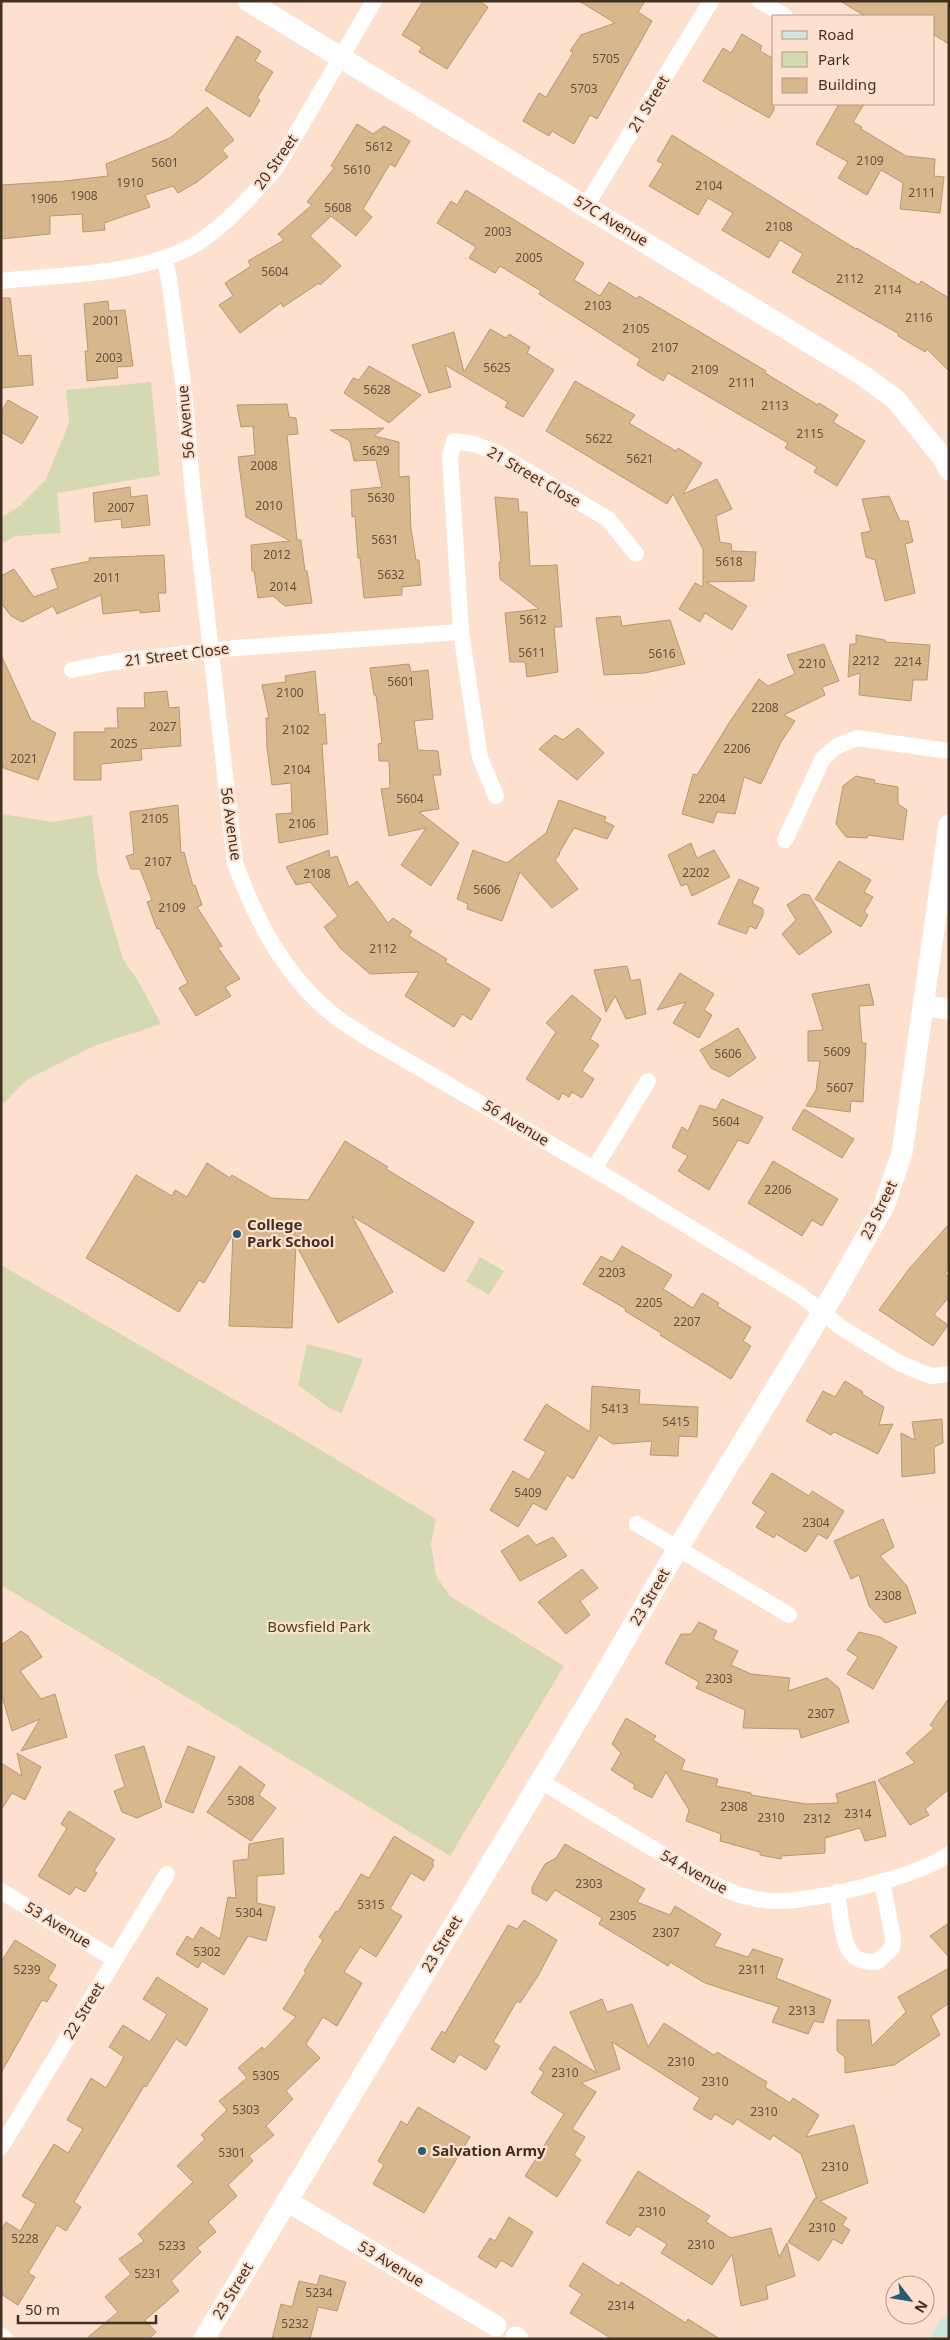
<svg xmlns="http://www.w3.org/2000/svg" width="950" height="2340" viewBox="0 0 950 2340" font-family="'Noto Sans',sans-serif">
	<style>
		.green { fill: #d4d9b2 }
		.building { fill: #d8b78d; stroke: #b8986f }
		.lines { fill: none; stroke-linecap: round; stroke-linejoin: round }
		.minor { stroke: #fff; stroke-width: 16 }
		.tertiary { stroke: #fff; stroke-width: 21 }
		.secondary { stroke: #cce7e0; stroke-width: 24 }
		.poi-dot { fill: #265d78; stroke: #fee0ce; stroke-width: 2 }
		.labels { text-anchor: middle; stroke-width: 4.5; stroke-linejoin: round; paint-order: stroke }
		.number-label { font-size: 12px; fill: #68523e }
		.street-label { font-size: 15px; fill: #433024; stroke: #fee0ce }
		.poi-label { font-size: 15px; font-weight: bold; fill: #433024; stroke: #fee0ce; text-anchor: start }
		.park-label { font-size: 15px; fill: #434718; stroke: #fee0ce }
	</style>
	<rect width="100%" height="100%" fill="#fee0ce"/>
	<!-- green -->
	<g class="green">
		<polygon points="151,382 160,475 57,493 61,533 16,536 1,544 1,518 21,505 46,479 69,423 66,390"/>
		<polygon points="1,814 53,822 92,815 98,875 123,959 140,984 161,1024 94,1046 28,1079 1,1106"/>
		<polygon points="480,1257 504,1271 489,1295 466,1281"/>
		<polygon points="1,1265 292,1433 436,1519 431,1544 436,1576 450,1596 564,1666 450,1856 1,1585"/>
		<polygon points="307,1344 363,1359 342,1413 329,1408 298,1385"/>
	</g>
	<!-- building -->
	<g class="building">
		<polygon points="423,1 479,1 488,7 447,69 419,52 422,47 402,35"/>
		<polygon points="579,1 645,1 638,12 652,21 597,119 590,115 574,144 552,131 549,136 523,121 539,93 546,97 573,53 570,51 581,35 615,23"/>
		<polygon points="840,1 949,1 949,44 934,35 934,16 865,16"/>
		<polygon points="742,34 762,46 760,51 774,59 774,110 769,118 703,81 723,48 731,53"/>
		<polygon points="237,36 261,51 255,61 273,72 257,98 260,100 250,117 205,90"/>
		<polygon points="839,104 864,104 853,122 862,127 861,129 906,156 935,159 934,176 944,177 940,213 900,209 903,183 881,170 867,195 838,178 848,162 816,144"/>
		<polygon points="207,107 234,140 222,150 228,157 197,182 178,193 173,186 145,195 150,207 104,223 105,230 83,232 82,214 50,216 50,234 1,239 1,185 65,181 108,176 106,164 170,138"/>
		<polygon points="357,124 373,134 384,126 410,141 395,167 390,164 363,209 372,217 356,236 331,216 310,236 341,266 320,285 319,283 283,307 281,303 240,333 219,305 233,296 225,283 251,266 248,261 284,240 278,234 312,205 307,202 334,168 331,166"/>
		<polygon points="672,135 856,249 857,248 919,285 921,281 949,298 949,371 927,349 925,352 898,336 899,334 792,272 803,254 780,240 769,258 722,230 733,213 708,198 698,215 649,186 663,164 657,161"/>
		<polygon points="466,190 584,263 574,280 600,296 609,282 637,299 639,296 766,371 765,373 818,405 819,403 838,415 833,422 865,441 837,486 814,472 817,467 785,448 788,443 668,373 663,381 637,365 640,359 539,294 541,291 500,266 495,273 469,258 476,247 437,223 451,201 457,205"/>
		<polygon points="1,298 10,298 18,356 31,355 33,385 1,388"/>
		<polygon points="108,301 109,311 125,310 133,366 117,367 118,378 87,381 85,351 88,351 84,304"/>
		<polygon points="490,329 506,338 509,334 530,347 527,353 554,370 523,417 505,407 508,402 445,365 451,387 429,393 412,345 454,332 464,372"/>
		<polygon points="369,366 421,395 389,423 344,393 353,378 359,380"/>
		<polygon points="575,381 635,415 629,423 676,451 678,448 702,463 683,494 717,479 732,509 716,516 720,542 731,544 732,551 756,552 754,581 706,582 747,606 732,630 705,613 700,622 679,609 695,583 703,587 703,549 673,494 667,504 546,431"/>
		<polygon points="8,400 38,417 22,444 1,432 1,412"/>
		<polygon points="287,404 289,417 296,418 298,434 287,435 297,540 301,540 305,571 307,571 312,603 285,606 273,596 258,598 254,571 252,571 251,545 290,541 246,517 238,457 255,455 253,426 241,427 237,405"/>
		<polygon points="384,428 374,436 399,442 399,477 409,476 411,529 416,560 419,560 421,585 402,587 402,595 364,598 360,558 358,558 355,516 352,517 351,490 382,487 376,460 354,461 350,441 330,430"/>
		<polygon points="130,487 131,497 147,495 150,525 122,528 121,519 95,522 93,493"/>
		<polygon points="889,496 900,521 908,521 913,542 905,544 915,593 885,601 875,560 866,557 861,533 871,531 862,499"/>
		<polygon points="495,497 518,499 519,512 527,512 530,566 557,565 562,627 554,627 558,672 527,677 525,662 510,662 505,613 539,609 500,579 499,562 501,562"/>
		<polygon points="164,555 166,593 158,593 160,611 140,613 140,610 103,614 101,595 57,614 53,606 22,622 11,616 1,603 1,576 14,569 34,597 58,588 51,569 90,561 89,558"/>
		<polygon points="620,616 622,626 670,620 685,664 645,673 604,675 596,618"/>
		<polygon points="856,635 885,640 885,642 930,645 927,680 913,680 911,701 859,695 860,673 848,677 850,644 856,644"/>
		<polygon points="824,644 839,681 822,687 825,695 784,715 795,721 781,742 761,784 744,777 735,814 717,812 713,823 682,814 693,774 697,775 729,723 759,679 768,686 795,674 787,655"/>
		<polygon points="1,655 31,720 56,733 38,780 1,767"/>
		<polygon points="409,664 411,672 428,670 433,719 414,721 418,750 438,751 441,775 433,775 439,809 419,812 459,843 431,886 401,865 426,828 389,836 381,789 390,788 389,761 379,761 378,744 382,743 376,695 374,695 370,668"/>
		<polygon points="315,671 319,715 325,714 327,744 322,744 328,834 279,843 276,814 292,813 291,783 272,785 267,748 266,718 269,718 262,685 286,682 285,676"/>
		<polygon points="167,691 169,708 179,707 181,746 141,749 142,760 101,764 101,780 74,780 74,732 105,732 105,728 118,728 117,708 145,708 144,693"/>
		<polygon points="578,728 604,753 577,780 539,749 555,735 563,740"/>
		<polygon points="856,776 875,780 874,783 898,787 898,804 907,810 903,840 868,835 867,838 846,837 836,824 843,786"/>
		<polygon points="559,800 606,817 604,821 614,826 607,839 574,828 559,853 560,854 555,860 578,889 552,908 520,872 502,921 467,909 468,904 457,899 473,850 507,863 546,833"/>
		<polygon points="178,805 181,853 184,852 193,886 195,885 202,905 197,907 222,946 218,948 240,979 225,987 231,996 196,1016 179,988 188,983 159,928 157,929 147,902 152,900 140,869 131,869 126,856 134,854 130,812"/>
		<polygon points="691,843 697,858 714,850 730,877 692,896 687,884 681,886 668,855"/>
		<polygon points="329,850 330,858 337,856 349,887 357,881 388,923 393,918 412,931 409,936 447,959 445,962 490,989 471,1020 462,1014 454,1027 405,996 419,972 370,974 341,949 324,927 338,916 310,882 296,885 286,867"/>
		<polygon points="839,861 871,880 864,892 873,897 864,912 868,915 861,927 815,899"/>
		<polygon points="739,879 759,888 752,903 763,909 763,915 756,929 750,926 746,934 718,924"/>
		<polygon points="803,894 809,895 832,932 799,955 782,934 796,920 787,905"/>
		<polygon points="627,966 631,981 640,979 646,1014 626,1019 615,996 606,1012 594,970"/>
		<polygon points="680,973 714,994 704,1010 712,1015 699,1038 673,1023 686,1002 657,1010"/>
		<polygon points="869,984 874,1005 859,1006 862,1043 866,1043 863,1102 851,1101 850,1112 806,1106 816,1090 820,1061 808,1061 808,1031 823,1030 812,994"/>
		<polygon points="572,995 601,1019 590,1039 599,1045 582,1071 594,1079 582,1098 572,1092 569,1097 562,1093 559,1100 526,1079 556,1032 546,1023"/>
		<polygon points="738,1028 756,1058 729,1077 711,1068 700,1050"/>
		<polygon points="722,1099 763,1117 748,1144 738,1140 709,1190 678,1171 688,1156 672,1147 682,1127 688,1131 700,1105 716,1110"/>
		<polygon points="804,1109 854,1139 842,1158 792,1129"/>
		<polygon points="345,1141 388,1167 386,1169 474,1222 444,1272 352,1216 393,1292 338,1323 296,1245 292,1328 229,1326 233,1234 204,1283 199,1280 179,1312 86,1258 136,1175 172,1196 175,1190 187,1197 207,1163 230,1178 232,1175 271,1198 308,1200"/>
		<polygon points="773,1161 838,1199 822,1226 812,1220 802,1236 748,1203"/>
		<polygon points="949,1224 949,1267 945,1274 949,1278 949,1297 934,1315 948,1325 933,1346 879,1310 909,1269"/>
		<polygon points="622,1246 672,1275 663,1289 693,1308 702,1293 719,1303 717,1306 751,1327 743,1341 751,1346 731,1379 660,1335 661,1333 625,1311 626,1309 583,1284 601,1256 612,1262"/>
		<polygon points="845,1381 863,1392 862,1394 884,1407 879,1425 893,1424 878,1454 834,1432 831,1435 806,1421 823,1391 835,1397"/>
		<polygon points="592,1386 640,1390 639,1404 698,1407 697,1437 679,1436 678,1456 650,1455 652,1441 613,1444 599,1435 573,1479 567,1475 546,1510 533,1503 518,1527 490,1510 513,1471 529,1480 546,1452 524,1440 546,1404 590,1432"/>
		<polygon points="942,1419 943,1443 934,1447 935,1473 902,1477 901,1433 915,1440 912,1422"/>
		<polygon points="772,1473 809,1496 812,1491 844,1511 827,1539 818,1534 806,1552 776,1534 774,1538 756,1527 766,1512 752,1503"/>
		<polygon points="883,1519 894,1547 880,1556 907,1586 916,1613 885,1623 869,1606 859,1575 851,1579 834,1541"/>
		<polygon points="528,1535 536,1545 553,1537 567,1556 520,1581 501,1551"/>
		<polygon points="582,1569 598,1588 580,1601 590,1615 566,1634 538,1602"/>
		<polygon points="699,1622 717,1631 713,1639 738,1651 731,1665 751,1674 790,1678 788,1691 827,1678 839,1688 849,1722 801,1738 799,1729 743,1728 745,1710 696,1688 699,1682 665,1663 681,1634 691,1634"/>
		<polygon points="21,1631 28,1636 42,1657 20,1671 41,1699 55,1694 67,1737 21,1751 40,1719 12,1731 1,1692 1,1645"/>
		<polygon points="859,1632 880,1637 897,1647 873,1689 847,1674 858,1657 847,1650"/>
		<polygon points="949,1698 949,1789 925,1809 929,1815 910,1825 878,1780 915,1763 906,1753 934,1728 930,1725"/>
		<polygon points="626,1718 656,1736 653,1740 685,1760 681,1770 718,1779 716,1786 751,1793 751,1795 806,1804 838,1803 836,1794 875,1781 886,1836 865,1841 860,1828 825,1838 825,1853 782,1856 781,1859 760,1855 760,1852 720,1841 721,1834 686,1821 689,1810 666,1772 652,1798 633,1788 635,1785 611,1770 621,1753 612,1744"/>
		<polygon points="144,1746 162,1807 137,1818 122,1812 114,1791 125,1787 115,1755"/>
		<polygon points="188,1746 215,1757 193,1813 165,1802"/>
		<polygon points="17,1753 41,1767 25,1800 12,1793 1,1810 1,1763 22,1776"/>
		<polygon points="240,1766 265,1785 259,1795 276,1808 251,1841 207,1812"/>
		<polygon points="69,1811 115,1839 94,1871 97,1873 85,1892 76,1887 70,1895 38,1876 67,1828 61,1824"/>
		<polygon points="394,1836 434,1860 432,1864 434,1865 424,1881 411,1873 390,1909 402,1916 376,1957 360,1947 344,1972 362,1983 337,2026 323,2017 306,2044 320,2058 286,2091 293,2099 266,2126 274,2135 249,2156 253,2161 228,2185 237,2196 208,2222 216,2232 197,2248 201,2252 171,2281 179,2291 145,2320 156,2332 149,2339 86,2339 118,2312 105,2297 131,2274 119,2259 144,2241 138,2234 193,2182 177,2166 205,2139 201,2135 227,2110 219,2101 247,2078 238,2068 262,2047 264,2050 296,2017 283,2009 306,1972 304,1971 323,1940 319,1937 336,1911 338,1912 361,1874 369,1878"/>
		<polygon points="283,1838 284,1874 257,1876 257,1903 275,1907 266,1941 248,1936 224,1975 202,1961 198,1968 176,1954 187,1936 193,1940 201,1927 220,1939 228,1897 236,1898 233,1861 248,1859 249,1844"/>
		<polygon points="565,1844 645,1889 637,1902 670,1915 675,1906 721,1934 714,1946 748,1957 753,1949 783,1959 776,1978 831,2000 823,2023 814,2021 808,2034 772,2022 779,2007 705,1983 670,1962 668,1966 599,1924 602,1918 555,1890 547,1901 532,1893 532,1887 545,1864 556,1858"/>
		<polygon points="524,1920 557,1940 538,1976 520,2003 517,2001 493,2042 500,2046 486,2070 459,2054 454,2063 431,2049 442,2031 445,2033 508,1925 517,1929"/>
		<polygon points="949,1923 949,1957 930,1936"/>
		<polygon points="15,1940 56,1965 48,1979 57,1985 47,2002 42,2000 1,2073 1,1962"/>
		<polygon points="949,1968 949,2003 931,2016 940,2035 894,2065 845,2073 845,2057 837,2051 837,2020 869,2020 872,2046 906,2012 898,1997"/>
		<polygon points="157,1977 208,2009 186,2046 176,2039 146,2087 144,2086 74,2202 81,2207 66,2231 57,2225 28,2273 35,2277 18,2305 1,2294 1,2230 6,2222 20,2231 36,2204 22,2196 54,2144 68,2153 83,2129 67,2120 91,2078 106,2088 124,2057 109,2047 123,2025 150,2042 167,2014 143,1999"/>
		<polygon points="602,1999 607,2012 632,2004 648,2047 664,2023 714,2055 717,2052 767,2082 765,2087 790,2103 793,2098 819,2115 806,2137 854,2125 868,2183 820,2201 847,2218 842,2225 850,2230 842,2244 833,2239 819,2261 788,2242 815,2198 817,2199 801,2154 773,2135 770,2140 737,2119 733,2125 715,2114 711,2120 693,2109 700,2098 612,2042 620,2069 581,2083 596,2092 572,2129 585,2137 574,2155 581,2160 557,2197 525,2176 564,2114 531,2093 544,2072 539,2069 554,2046 597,2073 570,2012"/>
		<polygon points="418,2107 470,2137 424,2213 373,2184 384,2165 378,2161 401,2121 407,2125"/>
		<polygon points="638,2171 710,2216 706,2222 731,2238 771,2228 779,2257 787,2243 795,2276 766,2286 768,2299 741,2306 732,2254 712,2285 661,2253 667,2244 637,2226 630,2236 606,2223"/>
		<polygon points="509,2217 533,2232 512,2267 501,2260 496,2268 478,2257 490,2238 495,2241"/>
		<polygon points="583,2263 619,2286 621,2282 686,2323 688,2319 720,2339 612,2339 570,2313 582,2294 569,2286"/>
		<polygon points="320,2275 346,2282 337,2311 318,2307 310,2339 272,2339 281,2304 292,2307 299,2281 317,2285"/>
	</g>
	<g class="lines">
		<!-- minor -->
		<g class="minor">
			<polyline points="760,1 785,16"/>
			<polyline points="586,206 711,1"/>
			<path d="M 164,258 L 169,279 L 184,390 L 192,484 L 235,863 C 255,919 287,979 335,1016 C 344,1024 355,1029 364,1036 L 609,1178 L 799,1294 L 842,1328 L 901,1364 L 931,1376 L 949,1374"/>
			<path d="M 1,281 C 64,274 144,276 199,242 C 228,223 253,194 276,168 L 374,1"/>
			<polyline points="72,670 113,662 235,648 461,632"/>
			<polyline points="496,796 480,758 461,632 450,457 454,441 474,444 495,452 608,519 636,554"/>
			<polyline points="785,840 823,758 837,746 857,738 949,751"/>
			<polyline points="594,1169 648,1081"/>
			<polyline points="637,1524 789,1615"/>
			<path d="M 540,1781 L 707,1881 C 729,1892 751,1901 776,1901 C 813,1902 920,1876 949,1854"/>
			<polyline points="1,1891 114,1959"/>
			<path d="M 837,1892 C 840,1908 841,1942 852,1954 C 858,1962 868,1962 877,1962 L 892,1948 L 893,1938 L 882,1881"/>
			<polyline points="1,2147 167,1874"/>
			<polyline points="1,2336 5,2339"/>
		</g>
		<!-- tertiary -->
		<g class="tertiary">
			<polyline points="248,1 864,376 896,400 943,458 949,470"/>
			<polyline points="925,1006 949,1009"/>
			<polyline points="287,2201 496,2326"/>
			<polyline points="516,2337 518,2339"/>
			<polyline points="204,2339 598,1686 678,1548 836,1290 884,1206 902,1153 949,825"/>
		</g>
		<!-- secondary -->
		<polyline class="secondary" points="943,2339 949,2328"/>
	</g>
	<!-- markers -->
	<g class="poi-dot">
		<circle cx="237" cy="1234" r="5"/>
		<circle cx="422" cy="2151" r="5"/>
	</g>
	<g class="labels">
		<!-- number labels -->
		<g class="number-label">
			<text x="606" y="63">5705</text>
			<text x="584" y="93">5703</text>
			<text x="379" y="151">5612</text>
			<text x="870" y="165">2109</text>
			<text x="165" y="167">5601</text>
			<text x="357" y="174">5610</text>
			<text x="130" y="187">1910</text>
			<text x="709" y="190">2104</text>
			<text x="922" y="197">2111</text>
			<text x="84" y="200">1908</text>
			<text x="44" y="203">1906</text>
			<text x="338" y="212">5608</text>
			<text x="779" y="231">2108</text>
			<text x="498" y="236">2003</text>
			<text x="529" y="262">2005</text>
			<text x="275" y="276">5604</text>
			<text x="850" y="283">2112</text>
			<text x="888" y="294">2114</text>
			<text x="598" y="310">2103</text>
			<text x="919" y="322">2116</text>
			<text x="106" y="325">2001</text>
			<text x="636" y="333">2105</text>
			<text x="665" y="352">2107</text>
			<text x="109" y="362">2003</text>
			<text x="497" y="372">5625</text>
			<text x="705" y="374">2109</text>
			<text x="742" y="387">2111</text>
			<text x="377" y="394">5628</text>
			<text x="775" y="410">2113</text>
			<text x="810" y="438">2115</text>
			<text x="599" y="443">5622</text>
			<text x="376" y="455">5629</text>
			<text x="640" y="463">5621</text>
			<text x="264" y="470">2008</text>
			<text x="381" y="502">5630</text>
			<text x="269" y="510">2010</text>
			<text x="121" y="512">2007</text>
			<text x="385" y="544">5631</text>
			<text x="277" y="559">2012</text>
			<text x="729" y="566">5618</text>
			<text x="391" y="579">5632</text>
			<text x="107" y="582">2011</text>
			<text x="283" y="591">2014</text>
			<text x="533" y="624">5612</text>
			<text x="532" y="657">5611</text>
			<text x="662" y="658">5616</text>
			<text x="866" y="665">2212</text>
			<text x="908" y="666">2214</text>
			<text x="812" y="668">2210</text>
			<text x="401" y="686">5601</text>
			<text x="290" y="697">2100</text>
			<text x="765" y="712">2208</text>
			<text x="163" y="731">2027</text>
			<text x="296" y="734">2102</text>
			<text x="124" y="748">2025</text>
			<text x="737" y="753">2206</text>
			<text x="24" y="763">2021</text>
			<text x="297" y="774">2104</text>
			<text x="410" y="803">5604</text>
			<text x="712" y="803">2204</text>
			<text x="155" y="823">2105</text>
			<text x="302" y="828">2106</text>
			<text x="158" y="866">2107</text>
			<text x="696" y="877">2202</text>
			<text x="317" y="878">2108</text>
			<text x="487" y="894">5606</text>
			<text x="172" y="912">2109</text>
			<text x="383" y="953">2112</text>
			<text x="837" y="1056">5609</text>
			<text x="728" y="1058">5606</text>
			<text x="840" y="1092">5607</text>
			<text x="726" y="1126">5604</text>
			<text x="778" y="1194">2206</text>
			<text x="612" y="1277">2203</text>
			<text x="649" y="1307">2205</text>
			<text x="687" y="1326">2207</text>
			<text x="615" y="1413">5413</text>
			<text x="676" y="1426">5415</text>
			<text x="528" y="1497">5409</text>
			<text x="816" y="1527">2304</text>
			<text x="888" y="1600">2308</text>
			<text x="719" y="1683">2303</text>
			<text x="821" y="1718">2307</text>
			<text x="241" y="1805">5308</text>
			<text x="734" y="1811">2308</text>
			<text x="858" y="1818">2314</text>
			<text x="771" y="1822">2310</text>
			<text x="817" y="1823">2312</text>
			<text x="589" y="1888">2303</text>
			<text x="371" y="1909">5315</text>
			<text x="249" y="1917">5304</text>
			<text x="623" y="1920">2305</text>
			<text x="666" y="1937">2307</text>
			<text x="207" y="1956">5302</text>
			<text x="27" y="1974">5239</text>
			<text x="752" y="1974">2311</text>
			<text x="802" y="2015">2313</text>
			<text x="681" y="2066">2310</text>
			<text x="565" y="2077">2310</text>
			<text x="266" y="2080">5305</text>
			<text x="715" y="2086">2310</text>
			<text x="246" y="2114">5303</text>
			<text x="764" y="2116">2310</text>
			<text x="232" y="2157">5301</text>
			<text x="835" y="2171">2310</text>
			<text x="652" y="2216">2310</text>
			<text x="822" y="2232">2310</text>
			<text x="25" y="2243">5228</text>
			<text x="701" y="2249">2310</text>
			<text x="172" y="2250">5233</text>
			<text x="148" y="2278">5231</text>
			<text x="319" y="2297">5234</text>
			<text x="621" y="2310">2314</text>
			<text x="295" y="2328">5232</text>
		</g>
		<!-- street labels -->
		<g class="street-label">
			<text transform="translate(649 104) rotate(-59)" y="5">21 Street</text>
			<text transform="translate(276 162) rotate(-55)" y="5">20 Street</text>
			<text transform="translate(611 221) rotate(31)" y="5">57C Avenue</text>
			<text transform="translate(186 422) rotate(-95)" y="5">56 Avenue</text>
			<text transform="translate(534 477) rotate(30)" y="5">21 Street Close</text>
			<text transform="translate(177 655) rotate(-7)" y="5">21 Street Close</text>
			<text transform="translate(231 824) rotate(82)" y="5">56 Avenue</text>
			<text transform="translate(516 1123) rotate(31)" y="5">56 Avenue</text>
			<text transform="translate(879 1210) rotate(-64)" y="5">23 Street</text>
			<text transform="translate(650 1597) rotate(-60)" y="5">23 Street</text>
			<text transform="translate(694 1872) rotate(29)" y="5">54 Avenue</text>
			<text transform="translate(58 1925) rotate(31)" y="5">53 Avenue</text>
			<text transform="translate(442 1944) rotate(-59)" y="5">23 Street</text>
			<text transform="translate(84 2011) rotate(-59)" y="5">22 Street</text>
			<text transform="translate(391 2264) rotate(31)" y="5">53 Avenue</text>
			<text transform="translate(233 2291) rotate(-59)" y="5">23 Street</text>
		</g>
		<!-- poi labels -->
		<g class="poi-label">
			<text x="247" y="1230">College<tspan x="247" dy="17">Park School</tspan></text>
			<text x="432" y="2156">Salvation Army</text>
		</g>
		<!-- park labels -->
		<g class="park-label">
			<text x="319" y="1632">Bowsfield Park</text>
		</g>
	</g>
	<!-- border -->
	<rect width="950" height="2340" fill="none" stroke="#433024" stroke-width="5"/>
	<!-- legend -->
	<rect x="772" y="15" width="162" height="90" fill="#fee0ce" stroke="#b39a8a"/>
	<rect x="782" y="31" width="25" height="8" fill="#cce7e0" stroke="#b39a8a"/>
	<text x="818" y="40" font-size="15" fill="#433024">Road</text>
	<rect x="782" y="52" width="25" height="15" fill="#d4d9b2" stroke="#b39a8a"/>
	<text x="818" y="65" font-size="15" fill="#433024">Park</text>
	<rect x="782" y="78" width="25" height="15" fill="#d8b78d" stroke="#b39a8a"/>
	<text x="818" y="90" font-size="15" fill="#433024">Building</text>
	<!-- north arrow -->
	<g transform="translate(910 2300) rotate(121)"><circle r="24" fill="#fee0ce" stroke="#b39a8a"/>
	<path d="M0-4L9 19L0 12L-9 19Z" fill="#265d78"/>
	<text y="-8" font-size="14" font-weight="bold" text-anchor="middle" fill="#433024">N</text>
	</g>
	<!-- scale -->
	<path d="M18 2315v8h138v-8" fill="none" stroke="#433024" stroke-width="2.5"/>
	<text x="25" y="2315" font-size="15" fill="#433024" stroke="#fee0ce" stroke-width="4" paint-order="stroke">50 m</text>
</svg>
